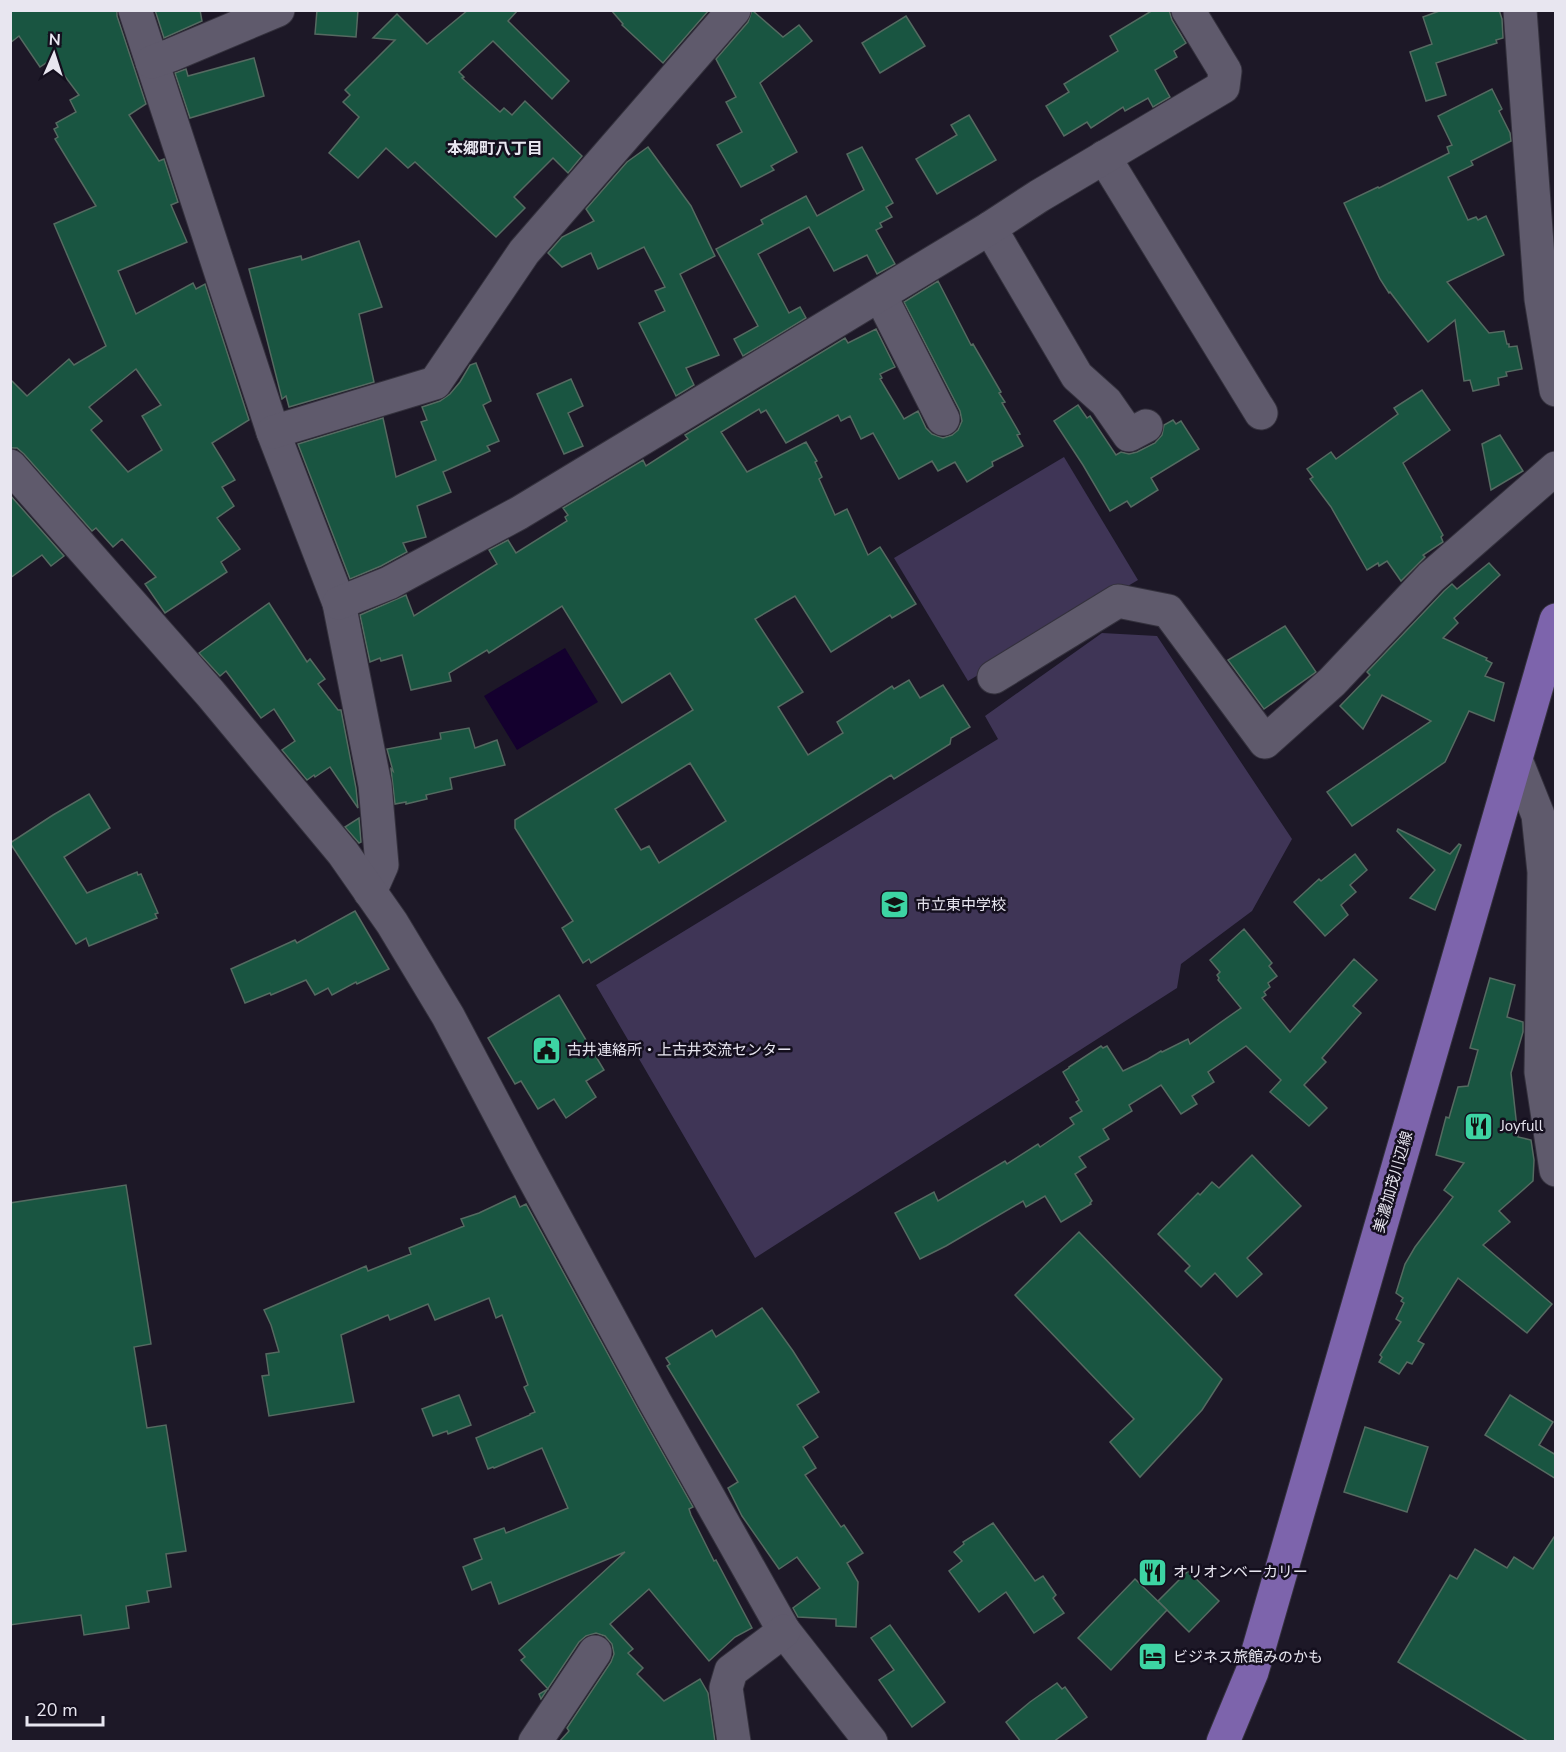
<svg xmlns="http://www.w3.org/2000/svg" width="1566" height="1752" viewBox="0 0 1566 1752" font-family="'Nunito Sans','Noto Sans JP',sans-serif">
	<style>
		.green { fill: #3f3556 }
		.water { fill: #14002e }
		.building { fill: #195541; stroke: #556a61; stroke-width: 1.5; fill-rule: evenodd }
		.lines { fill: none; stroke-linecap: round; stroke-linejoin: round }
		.minor-casing { stroke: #34313d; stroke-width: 35 }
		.major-casing { stroke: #34313d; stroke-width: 35 }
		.minor { stroke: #5f5a6c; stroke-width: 33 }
		.major { stroke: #7d64ac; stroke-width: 33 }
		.labels { text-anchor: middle; stroke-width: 5; stroke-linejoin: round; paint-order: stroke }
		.poi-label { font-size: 15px; fill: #e8e6f0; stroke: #140f1e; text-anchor: start }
		.street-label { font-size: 15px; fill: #e8e6f0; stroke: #140f1e }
		.neighbourhood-label { font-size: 16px; font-weight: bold; fill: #e8e6f0; stroke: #140f1e }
	</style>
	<rect width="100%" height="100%" fill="#1d1827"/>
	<!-- green -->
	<g class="green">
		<polygon points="1064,457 1138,580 968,681 894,558"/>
		<polygon points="1102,633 1157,636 1292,839 1252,911 1181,964 1177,988 755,1258 596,985 998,739 985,716"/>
	</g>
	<!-- water -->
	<polygon class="water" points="565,648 598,702 517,750 484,696"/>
	<!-- building -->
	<g class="building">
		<path d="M 10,10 L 117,10 L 117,16 L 146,104 L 129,115 L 159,161 L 164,159 L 178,202 L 171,205 L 187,242 L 118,271 L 136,314 L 193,283 L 196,289 L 205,284 L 249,420 L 212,443 L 235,480 L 222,487 L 234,506 L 217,518 L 240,549 L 221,562 L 227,572 L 165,613 L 145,584 L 156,577 L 122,539 L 113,547 L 96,528 L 92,531 L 24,454 L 17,448 L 10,448 L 10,379 L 27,396 L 69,359 L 74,365 L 106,346 L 54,224 L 96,206 L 55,139 L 58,137 L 54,129 L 58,127 L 56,123 L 76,112 L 70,100 L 79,95 L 52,59 L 40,67 L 19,36 L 10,43 ZM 136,369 L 161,405 L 142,416 L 162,450 L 128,472 L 91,430 L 102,421 L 89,407 Z"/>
		<polygon points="155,10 200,10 202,21 164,38"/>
		<polygon points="317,10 358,10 356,37 315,34"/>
		<polygon points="468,10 518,10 508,21 569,81 552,99 493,41 459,72 464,77 462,78 500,112 504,108 512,115 525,101 582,156 568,173 553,158 514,197 525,208 496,237 415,162 408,168 386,148 358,178 329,153 359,117 343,102 350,95 345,90 395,40 373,38 397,14 427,44"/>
		<polygon points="611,10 709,10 663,63 622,25 623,24"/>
		<polygon points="752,10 783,37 799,25 812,41 760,83 797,152 771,166 774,170 741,187 717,145 742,132 726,102 736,97 716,59 748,22"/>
		<polygon points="1153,10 1169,10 1172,20 1186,43 1174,51 1177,57 1155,70 1170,97 1153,107 1148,98 1125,111 1123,107 1091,128 1087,122 1064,136 1046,106 1069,92 1064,84 1118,51 1110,36"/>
		<polygon points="1442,10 1499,10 1502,19 1503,38 1496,40 1497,43 1436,63 1446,95 1426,101 1410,52 1432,44 1423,17"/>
		<polygon points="906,16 925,46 880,73 862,43"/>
		<polygon points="254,58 264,96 190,118 175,73 186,69 188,76"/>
		<polygon points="1492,89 1502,109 1499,111 1510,133 1511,141 1471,161 1473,165 1448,177 1468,220 1476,217 1478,220 1486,216 1504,255 1447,282 1489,333 1504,331 1507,344 1509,344 1509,347 1517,346 1522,369 1506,372 1507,376 1498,378 1499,385 1473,391 1470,380 1464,381 1455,320 1428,342 1390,292 1389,293 1380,279 1344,203 1378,187 1379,188 1449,153 1447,147 1452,145 1438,116"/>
		<polygon points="969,115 996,160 937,194 916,159 957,135 951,125"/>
		<polygon points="648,147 691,206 715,256 680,274 719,355 686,368 694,385 676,396 639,323 665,311 655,291 665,287 644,247 598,269 591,253 562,267 548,253 562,237 594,221 586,209 627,162"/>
		<polygon points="862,147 893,203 886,207 892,217 880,223 882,227 876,230 895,264 877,274 867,255 834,271 809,227 758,254 789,313 800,307 806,318 743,356 734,339 758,326 716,249 763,224 761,220 806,196 817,216 864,190 847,154"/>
		<polygon points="359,241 382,307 359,314 374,382 289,407 286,396 282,399 249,269 301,256 302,260"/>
		<path d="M 938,281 L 971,345 L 973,344 L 1001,392 L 999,393 L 1005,402 L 1002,403 L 1020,434 L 1017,435 L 1023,446 L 992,462 L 993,466 L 967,482 L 955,462 L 938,471 L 932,461 L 899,479 L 873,433 L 861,439 L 850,416 L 841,421 L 838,415 L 786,443 L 766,410 L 761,413 L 759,409 L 721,432 L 747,472 L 806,442 L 817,461 L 815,462 L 822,477 L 819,479 L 835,515 L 847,509 L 868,555 L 880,547 L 916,604 L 892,618 L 890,615 L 831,652 L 795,596 L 755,619 L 803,692 L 778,707 L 808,755 L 843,733 L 837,722 L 892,686 L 894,689 L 909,680 L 920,698 L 943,685 L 970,727 L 951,738 L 950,744 L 894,779 L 891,775 L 591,963 L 589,959 L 583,963 L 562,928 L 573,921 L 515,828 L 515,820 L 693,710 L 670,673 L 622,703 L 562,606 L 489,653 L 487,650 L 449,673 L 451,681 L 411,690 L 402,655 L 381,661 L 380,658 L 370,662 L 360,615 L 406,595 L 414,616 L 497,564 L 489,550 L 508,540 L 516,553 L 567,521 L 565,517 L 568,515 L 563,508 L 643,460 L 646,466 L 688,439 L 685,435 L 845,338 L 848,343 L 876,329 L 895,367 L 880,374 L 882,378 L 880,379 L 904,419 L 918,411 L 926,428 L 932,434 L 943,438 L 952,435 L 958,430 L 962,421 L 960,411 L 904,302 ZM 690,763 L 726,821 L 659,863 L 649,846 L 641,850 L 615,809 Z"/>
		<polygon points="476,363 491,401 483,405 499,441 487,446 490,451 443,472 451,492 417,506 426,537 403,543 407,552 381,566 350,579 298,444 383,418 396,477 436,460 421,422 427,420 422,407 440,401 450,394 460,382 470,365"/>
		<polygon points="571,379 583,406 568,413 583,446 564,454 537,394"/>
		<polygon points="1422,390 1450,430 1403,463 1443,535 1441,537 1443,542 1423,555 1425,557 1401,581 1387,561 1379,566 1378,563 1367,570 1331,507 1310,479 1313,477 1307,469 1331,452 1336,459 1398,414 1394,408"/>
		<polygon points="1078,405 1087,418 1090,416 1116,455 1121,452 1129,454 1137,452 1155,443 1162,435 1164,425 1173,420 1176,424 1181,421 1199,449 1151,478 1158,490 1131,507 1127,501 1110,511 1083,465 1054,421"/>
		<polygon points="1500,435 1523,471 1491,490 1482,444"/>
		<polygon points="10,495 64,556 51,566 42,555 10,578"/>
		<polygon points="1489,563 1500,575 1454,618 1458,623 1443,638 1487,658 1486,660 1492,663 1485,676 1504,683 1494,721 1469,711 1445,762 1352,826 1327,792 1431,721 1382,695 1363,729 1340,706 1370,675 1367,672 1444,591 1452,584 1457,589"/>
		<polygon points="269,603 307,662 310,659 325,679 318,684 338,710 341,710 356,788 358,808 330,767 315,777 314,775 307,780 282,750 295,741 274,709 261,718 226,671 220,676 199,653"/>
		<polygon points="1285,626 1316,672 1264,709 1228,660"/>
		<polygon points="469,728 475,748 497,740 505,765 450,778 452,789 426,795 427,799 406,804 406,802 395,804 391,769 393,771 387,749 441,739 440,733"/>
		<polygon points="89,794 110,828 64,857 87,893 137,872 138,875 141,874 158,913 155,914 157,918 89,946 86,938 76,944 10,843 53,815"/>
		<polygon points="359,818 361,842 359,843 345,827"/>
		<polygon points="1398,829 1450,854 1459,844 1461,845 1435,910 1410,898 1435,870 1397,831"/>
		<polygon points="1355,854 1367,870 1350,885 1356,892 1341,905 1348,915 1325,936 1294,902 1319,879 1321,881"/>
		<polygon points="355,911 389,969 357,984 356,982 332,995 328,988 315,995 306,980 271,995 270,993 245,1003 231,969 295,940 297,943"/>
		<polygon points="1244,929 1272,963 1269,966 1277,976 1268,983 1270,987 1264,992 1266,995 1262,998 1290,1032 1354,959 1377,980 1353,1006 1361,1013 1322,1058 1326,1062 1304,1085 1327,1108 1309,1126 1270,1092 1281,1080 1246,1046 1208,1072 1214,1082 1192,1096 1197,1104 1181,1114 1161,1085 1129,1105 1132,1111 1103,1129 1109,1139 1079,1157 1086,1167 1075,1174 1092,1201 1090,1203 1091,1204 1061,1222 1045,1196 1026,1207 1023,1201 946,1246 920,1259 895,1213 934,1192 938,1201 1005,1161 1007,1164 1038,1144 1040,1147 1074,1124 1070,1118 1082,1111 1076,1102 1079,1100 1063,1072 1069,1068 1069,1067 1101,1046 1103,1048 1107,1046 1123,1071 1148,1059 1161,1051 1162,1052 1188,1039 1190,1044 1241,1008 1218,980 1219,978 1217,975 1220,972 1210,960"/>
		<polygon points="1490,978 1515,985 1507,1017 1523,1022 1523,1032 1511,1073 1518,1137 1531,1140 1534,1160 1533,1181 1499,1211 1510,1222 1483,1245 1552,1304 1527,1333 1458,1278 1418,1341 1424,1344 1412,1364 1407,1362 1399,1374 1379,1362 1382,1357 1380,1355 1401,1322 1396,1319 1404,1303 1401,1301 1403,1298 1396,1293 1405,1264 1415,1247 1453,1197 1444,1190 1464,1163 1436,1155 1446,1117 1449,1118 1458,1087 1468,1086 1478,1050 1470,1048"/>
		<polygon points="559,995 604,1070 586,1081 596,1097 566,1118 554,1099 538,1109 521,1081 515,1084 488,1038"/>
		<polygon points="1252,1155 1301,1206 1247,1258 1262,1274 1237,1297 1215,1273 1201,1287 1185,1271 1190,1266 1158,1234 1198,1193 1200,1195 1212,1182 1219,1188"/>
		<polygon points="126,1185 151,1344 134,1347 147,1428 166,1425 186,1551 166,1554 171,1587 147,1591 149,1602 126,1606 129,1628 84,1635 81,1615 10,1625 10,1203"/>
		<polygon points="515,1196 520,1207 526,1204 639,1411 693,1507 689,1509 691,1515 714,1561 716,1560 752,1628 735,1637 709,1661 649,1589 610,1624 633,1649 628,1653 643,1668 637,1674 664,1701 700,1679 708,1693 715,1742 559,1742 569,1731 567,1728 611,1662 614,1654 612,1644 605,1636 596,1633 586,1636 579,1642 541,1699 539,1694 548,1689 521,1660 525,1657 519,1650 625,1552 499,1604 491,1582 472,1590 463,1567 482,1559 474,1539 504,1528 506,1533 568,1508 542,1448 494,1468 493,1467 488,1469 476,1438 530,1415 530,1414 535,1412 524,1387 528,1385 502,1315 496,1318 489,1298 435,1320 428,1304 390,1320 388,1315 341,1335 354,1402 269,1416 262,1376 269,1375 266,1354 279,1352 271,1325 264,1310 366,1266 368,1271 411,1254 409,1248 464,1226 461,1219 479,1213"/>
		<polygon points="1079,1232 1222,1379 1202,1410 1140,1477 1110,1442 1134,1419 1015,1295"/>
		<polygon points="762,1308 793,1351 819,1392 797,1405 818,1437 803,1447 816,1468 805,1475 841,1527 844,1525 863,1553 847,1563 858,1582 856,1627 836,1626 836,1619 798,1617 793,1608 820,1588 797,1557 779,1569 742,1516 728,1488 738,1482 667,1366 670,1364 666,1358 712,1330 716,1337"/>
		<polygon points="459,1395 471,1425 448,1434 447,1431 433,1436 422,1409"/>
		<polygon points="1510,1395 1553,1422 1539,1445 1556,1455 1556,1479 1485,1435"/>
		<polygon points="1365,1427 1428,1447 1407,1512 1344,1492"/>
		<polygon points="993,1523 1035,1581 1043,1576 1056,1595 1053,1598 1064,1613 1034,1633 1006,1592 979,1612 949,1571 962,1561 954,1552 964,1544 963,1542"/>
		<polygon points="1556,1534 1556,1742 1529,1742 1398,1662 1450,1575 1457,1579 1475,1549 1507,1568 1514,1557 1533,1569"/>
		<polygon points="1188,1571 1219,1601 1189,1632 1158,1601"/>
		<polygon points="1135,1579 1167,1610 1111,1670 1078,1638"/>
		<polygon points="890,1625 945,1702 912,1727 879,1680 894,1670 871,1638"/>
		<polygon points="1057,1683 1062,1689 1065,1687 1087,1717 1053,1742 1021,1742 1006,1722 1030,1702"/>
	</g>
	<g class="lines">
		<defs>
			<g id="minor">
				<polyline points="135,10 273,432 339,603 375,785 382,865 370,892"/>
				<polyline points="1520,10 1541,299 1556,390"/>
				<polyline points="152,62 171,55 278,10"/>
				<polyline points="1104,157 1261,413"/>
				<polyline points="990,228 1077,376 1106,402 1129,435 1146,426"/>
				<polyline points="880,295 943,419"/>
				<polyline points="273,432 435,383 524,252 734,10"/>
				<polyline points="10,466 210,693 343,853 392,923 448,1016 524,1160 655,1402 784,1631 871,1742"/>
				<polyline points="339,603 389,583 519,513 990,228 1039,196 1223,87 1225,71 1188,10"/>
				<polyline points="994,677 1118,601 1168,611 1265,742 1332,682 1431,577 1556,468"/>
				<polyline points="1516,760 1538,815 1544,872 1541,1072 1556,1170"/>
				<polyline points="535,1742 595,1652"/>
				<polyline points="734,1742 726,1688 731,1671 784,1631"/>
			</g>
			<polyline id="major" points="1223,1742 1252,1672 1556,620"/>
		</defs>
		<!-- minor casing -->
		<use href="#minor" class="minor-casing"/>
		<!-- major casing -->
		<use href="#major" class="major-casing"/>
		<!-- minor -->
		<use href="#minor" class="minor"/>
		<!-- major -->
		<use href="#major" class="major"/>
	</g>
	<!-- icons -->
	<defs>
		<symbol id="school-square" viewBox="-11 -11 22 22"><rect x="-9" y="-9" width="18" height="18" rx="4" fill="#3dd4a3" stroke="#140f1e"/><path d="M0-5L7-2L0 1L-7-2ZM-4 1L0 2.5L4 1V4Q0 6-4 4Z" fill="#111"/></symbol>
		<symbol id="civic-square" viewBox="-11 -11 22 22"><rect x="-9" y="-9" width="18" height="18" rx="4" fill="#3dd4a3" stroke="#140f1e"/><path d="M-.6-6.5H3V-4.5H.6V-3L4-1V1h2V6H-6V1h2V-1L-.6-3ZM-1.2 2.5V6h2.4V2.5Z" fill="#111"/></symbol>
		<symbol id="restaurant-square" viewBox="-11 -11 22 22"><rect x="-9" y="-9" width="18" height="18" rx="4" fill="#3dd4a3" stroke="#140f1e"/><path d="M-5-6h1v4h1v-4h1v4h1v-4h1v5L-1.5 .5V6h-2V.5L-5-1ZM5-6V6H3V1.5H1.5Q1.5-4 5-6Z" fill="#111"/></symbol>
		<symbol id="hotel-square" viewBox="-11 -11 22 22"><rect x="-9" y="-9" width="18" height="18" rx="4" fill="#3dd4a3" stroke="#140f1e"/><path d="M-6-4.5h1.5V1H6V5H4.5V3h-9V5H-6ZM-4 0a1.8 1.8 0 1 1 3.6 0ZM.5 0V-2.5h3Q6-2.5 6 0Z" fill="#111"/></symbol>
	</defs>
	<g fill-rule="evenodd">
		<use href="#school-square" x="878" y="888" width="33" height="33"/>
		<use href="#civic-square" x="530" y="1034" width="33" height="33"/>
		<use href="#restaurant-square" x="1462" y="1110" width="33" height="33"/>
		<use href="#restaurant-square" x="1136" y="1556" width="33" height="33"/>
		<use href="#hotel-square" x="1136" y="1640" width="33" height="33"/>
	</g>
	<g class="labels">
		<!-- poi labels -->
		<g class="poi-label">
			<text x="916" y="910">市立東中学校</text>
			<text x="567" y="1055">古井連絡所・上古井交流センター</text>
			<text x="1500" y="1131">Joyfull</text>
			<text x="1173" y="1577">オリオンベーカリー</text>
			<text x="1173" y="1662">ビジネス旅館みのかも</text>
		</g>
		<!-- street labels -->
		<g class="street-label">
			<text transform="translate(1393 1182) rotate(-74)" y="5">美濃加茂川辺線</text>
		</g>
		<!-- neighbourhood labels -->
		<g class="neighbourhood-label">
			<text x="495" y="154">本郷町八丁目</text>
		</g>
	</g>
	<!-- border -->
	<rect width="1566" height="1752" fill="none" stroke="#e8e6f0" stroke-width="24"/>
	<!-- north arrow -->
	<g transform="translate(54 54) rotate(3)" stroke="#140f1e" stroke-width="4.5" paint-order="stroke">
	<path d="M0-4.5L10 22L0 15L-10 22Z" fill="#e8e6f0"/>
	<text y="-9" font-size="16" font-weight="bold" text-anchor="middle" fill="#e8e6f0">N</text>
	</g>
	<!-- scale -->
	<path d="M27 1716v9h76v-9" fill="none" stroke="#e8e6f0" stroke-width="3"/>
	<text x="36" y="1716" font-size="18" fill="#e8e6f0" stroke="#140f1e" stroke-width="4.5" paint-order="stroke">20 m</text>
</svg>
